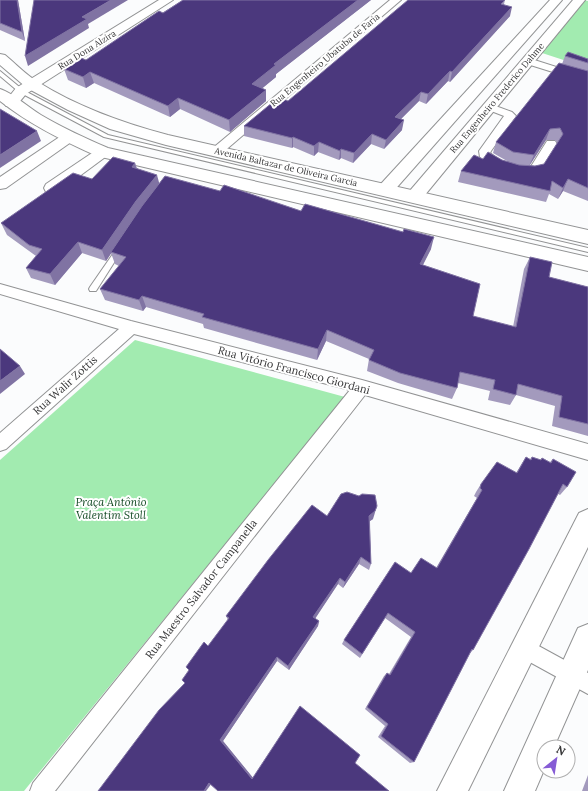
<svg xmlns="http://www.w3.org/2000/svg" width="588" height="791" viewBox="0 0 588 791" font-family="Lora,serif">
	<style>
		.green { fill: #a2ebb0 }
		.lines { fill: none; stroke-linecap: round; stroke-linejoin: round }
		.service-casing { stroke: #929394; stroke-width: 2 }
		.minor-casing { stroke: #929394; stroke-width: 2 }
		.tertiary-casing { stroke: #929394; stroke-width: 2 }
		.secondary-casing { stroke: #929394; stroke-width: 2 }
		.service { fill: #fff; fill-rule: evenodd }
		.minor { fill: #fff; fill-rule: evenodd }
		.tertiary { fill: #fff; fill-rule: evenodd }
		.secondary { fill: #fff; fill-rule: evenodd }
		.wall { fill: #a39abd; fill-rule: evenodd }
		.shaded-wall { fill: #8073a3 }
		.building { fill: #4b387d; stroke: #8073a3 }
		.labels { text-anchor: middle; stroke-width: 4; stroke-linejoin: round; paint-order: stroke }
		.far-street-label { font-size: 9px; fill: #373738; stroke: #fff }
		.street-label { font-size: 11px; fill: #373738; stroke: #fff }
		.park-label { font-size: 11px; font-style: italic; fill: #134a24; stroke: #fff }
	</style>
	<rect width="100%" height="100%" fill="#fbfcfd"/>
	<!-- green -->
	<g class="green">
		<polygon points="584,0 588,1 588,68 539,52"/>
		<polygon points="135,340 345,397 24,791 0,791 0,460"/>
	</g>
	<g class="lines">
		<defs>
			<g id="service">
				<polygon points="0,71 23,90 108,135 588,248 588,252 104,137 19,92 0,76"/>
				<polygon points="117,248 121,248 122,250 96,291 90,291 89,289 90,287"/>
			</g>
			<g id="minor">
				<polygon points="390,0 401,0 221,154 213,154 211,151 213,148"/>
				<polygon points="528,58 588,77 588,83 524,63 523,61"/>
				<path d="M 490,104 L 512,112 L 516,116 L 491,151 L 490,153 C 501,163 516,168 530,168 L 547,141 L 555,141 L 557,144 L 538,174 C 520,179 493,171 480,157 L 479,151 L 504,116 L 486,109 L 484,107 L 486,105 Z"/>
				<polygon points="0,284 131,321 362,380 588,444 588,460 365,395 55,791 30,791 33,783 350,390 134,334 6,449 0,451 0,433 119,329 0,294"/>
				<polygon points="524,638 588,673 588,694 517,655 514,648 517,641"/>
			</g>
			<g id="tertiary">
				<polygon points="159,0 173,0 26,94 16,106 6,106 4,103 16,88"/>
				<polygon points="550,0 562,0 391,194 385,195 379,194 377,190 379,186"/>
				<polygon points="573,0 585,0 420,201 414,202 408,201 406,197 408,193"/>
				<polygon points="69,132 74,134 76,137 74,140 6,188 0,189 0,177 64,134"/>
				<polygon points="103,147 108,149 110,152 108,155 58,192 52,193 46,192 44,188 46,184 98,149"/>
			</g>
			<g id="secondary">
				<path d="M 0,54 L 5,55 C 16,64 26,75 38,82 C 78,107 123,123 168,135 L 588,230 L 588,244 L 166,145 L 110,129 L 68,110 L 27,88 L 0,65 Z"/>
				<path d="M 0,89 C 13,93 29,108 41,115 C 63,128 85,138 108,148 L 588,257 L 588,271 L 97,156 C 63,141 29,124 0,101 Z"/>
				<polygon points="588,509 588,547 468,791 437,791 579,513"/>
				<polygon points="588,624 588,670 554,747 544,747 544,770 535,791 504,791 578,628"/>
			</g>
		</defs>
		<!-- service casing -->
		<use href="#service" class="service-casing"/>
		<!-- minor casing -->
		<use href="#minor" class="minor-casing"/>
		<!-- tertiary casing -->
		<use href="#tertiary" class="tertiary-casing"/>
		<!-- secondary casing -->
		<use href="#secondary" class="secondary-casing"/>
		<!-- service -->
		<use href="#service" class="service"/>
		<!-- minor -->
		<use href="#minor" class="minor"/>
		<!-- tertiary -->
		<use href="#tertiary" class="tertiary"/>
		<!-- secondary -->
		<use href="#secondary" class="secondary"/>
	</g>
	<!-- wall -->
	<g class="wall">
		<polygon points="0,0 18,0 25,41 0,30"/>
		<polygon points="183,0 371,0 276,74 276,77 262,88 266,90 266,101 230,132 180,109 170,117 94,83 86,88 68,80 64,69 86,60"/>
		<polygon points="505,0 504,4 510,16 450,82 448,81 426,104 419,101 401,119 402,130 384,149 371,144 353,163 341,158 339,160 318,152 314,156 293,147 292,148 244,136 244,126 288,101"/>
		<path d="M 565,56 L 588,59 L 588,201 L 563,191 L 558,199 L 549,194 L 546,202 L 458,182 L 461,171 L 483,159 L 502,160 L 507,161 L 493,153 L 496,142 L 562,64 ZM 546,140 L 555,140 L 557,143 L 544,164 L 535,166 L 530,165 Z"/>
		<polygon points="135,163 137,168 159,184 220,191 301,211 431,249 423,265 473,316 513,327 524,269 530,257 549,277 588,287 588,436 552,426 555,406 516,395 510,405 488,400 490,391 458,383 457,388 452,399 398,383 367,371 369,359 326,341 317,360 204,328 203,324 146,307 143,311 105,300 100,289 119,266 115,264 111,253 106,261 82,253 55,285 31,278 26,268 36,256 7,235 1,223 92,179"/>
		<polygon points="526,457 530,459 532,457 540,460 542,458 550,462 553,459 567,487 560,495 558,494 473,650 470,653 414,762 410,763 378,737 385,726 365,709 384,676 387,673 389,674 411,637 385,618 360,658 342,644 344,640 411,573 436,568 477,498 474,496 476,492 481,484 516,473"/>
		<polygon points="327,516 373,519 370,521 371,564 369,570 359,564 343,588 338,584 315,618 319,621 318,626 289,670 277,661 223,741 253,778 360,755 218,791 185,683 189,670 186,667 208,646 228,620 226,616"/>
		<polygon points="588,775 588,791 582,791"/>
	</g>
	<!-- shaded-wall -->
	<g class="shaded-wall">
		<polygon points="17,0 18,0 25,41 22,32"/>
		<polygon points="111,0 128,0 88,24 89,28 28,66 25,56 82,17"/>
		<polygon points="358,0 371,0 276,74 276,77 253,96 252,84 274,64"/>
		<polygon points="512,7 510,16 450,82 452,72"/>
		<polygon points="450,71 448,81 426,104 428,94"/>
		<polygon points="90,72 94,83 86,88 83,77"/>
		<polygon points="266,90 266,101 230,132 229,120"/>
		<polygon points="421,92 419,101 394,126 395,117"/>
		<polygon points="178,98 180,109 170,117 168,106"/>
		<polygon points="404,120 402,130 384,149 386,140"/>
		<polygon points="550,129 546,140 529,166 534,155"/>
		<polygon points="37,131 41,141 0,168 0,155"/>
		<polygon points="372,134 371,144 353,163 354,153"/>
		<polygon points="293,137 293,147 292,148 292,138"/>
		<polygon points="319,142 318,152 314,156 314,146"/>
		<polygon points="341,149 341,158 339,160 340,151"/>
		<polygon points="135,163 138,175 132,167"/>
		<polygon points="157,175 160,186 139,212 106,261 102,250 136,201"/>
		<polygon points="568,179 563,191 558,199 563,188"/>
		<polygon points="434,237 431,249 417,276 420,264"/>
		<polygon points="78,242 82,253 55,285 50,274"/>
		<polygon points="142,296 146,307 143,311 139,300"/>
		<polygon points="327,330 326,341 317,360 318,349"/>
		<polygon points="20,366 25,374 0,394 0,381"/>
		<polygon points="377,506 373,519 367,523 369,516"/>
		<polygon points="361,557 359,564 343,588 345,582"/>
		<polygon points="340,578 338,584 313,622 313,617"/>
		<polygon points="319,621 318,626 289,670 288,666"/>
		<polygon points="277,657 277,661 223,741 254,779 252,779 220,740"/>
		<polygon points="209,783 212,783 206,791 204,791"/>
	</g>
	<!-- building -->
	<g class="building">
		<polygon points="0,0 17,0 22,32 0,23"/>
		<polygon points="34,0 111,0 82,17 87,19 25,56"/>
		<polygon points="183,0 358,0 274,64 276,65 252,84 266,90 229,120 178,98 168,106 90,72 83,77 64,69 81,58 86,60 159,11 163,13"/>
		<polygon points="408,0 505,0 501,4 512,7 452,72 450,71 428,94 421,92 395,117 404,120 386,140 372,134 354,153 341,149 340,151 319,142 314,146 293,137 292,138 244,126 279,97 288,101"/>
		<polygon points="568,52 588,59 588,63 565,56"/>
		<polygon points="559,63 588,71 588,188 568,179 563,188 552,181 550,191 461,171 474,155 483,159 488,152 502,160 519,165 535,166 544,164 563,134 560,128 550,129 534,155 513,152 496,142"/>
		<polygon points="0,109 37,131 0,155"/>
		<polygon points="113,157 135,163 132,167 157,175 136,201 102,250 78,242 50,274 26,268 42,249 29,245 1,223 73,173 92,179"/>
		<polygon points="165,176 220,191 224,185 301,211 305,204 403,232 404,229 434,237 420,264 480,284 473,316 516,327 530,257 552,262 549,277 588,287 588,424 559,417 562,396 518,384 516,395 493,389 495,380 460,372 457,388 400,373 369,360 374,350 327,330 318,349 202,317 204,314 142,296 139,300 100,289 126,257 111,252 142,206"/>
		<polygon points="0,349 20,366 0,381"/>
		<polygon points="526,457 531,460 532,457 541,460 542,458 551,463 553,459 576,472 567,487 563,484 529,549 473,650 472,649 414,762 381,736 388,724 367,707 387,673 390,675 415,632 388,613 362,654 344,640 395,562 411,573 421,558 437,568 482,490 480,488 481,484 497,462 517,473"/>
		<polygon points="347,492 359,496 362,494 375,495 377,506 375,511 369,516 371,564 361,557 345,582 340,578 313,617 319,621 288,666 277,657 220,740 252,779 300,706 360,755 355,763 389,791 218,791 209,783 204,791 98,791 159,710 185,683 182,680 189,670 186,667 204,642 208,646 229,618 226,616 268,560 312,505 327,516 341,494"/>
	</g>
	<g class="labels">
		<!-- far-street labels -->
		<g class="far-street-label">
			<text transform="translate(87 50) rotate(-32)" y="3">Rua Dona Alzira</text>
			<text transform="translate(325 60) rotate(-40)" y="3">Rua Engenheiro Ubatuba de Faria</text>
			<text transform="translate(497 98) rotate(-50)" y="3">Rua Engenheiro Frederico Dahme</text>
			<text transform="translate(286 167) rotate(13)" y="3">Avenida Baltazar de Oliveira Garcia</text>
		</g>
		<!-- street labels -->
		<g class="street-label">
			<text transform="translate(294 370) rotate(15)" y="4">Rua Vitório Francisco Giordani</text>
			<text transform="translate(65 385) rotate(-42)" y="4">Rua Walir Zottis</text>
			<text transform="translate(201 589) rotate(-52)" y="4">Rua Maestro Salvador Campanella</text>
		</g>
		<!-- park labels -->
		<g class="park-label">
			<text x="111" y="506">Praça Antônio<tspan x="111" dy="13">Valentim Stoll</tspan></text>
		</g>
	</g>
	<!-- north arrow -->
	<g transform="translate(556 759) rotate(30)"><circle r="19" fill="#ffffff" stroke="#afafaf"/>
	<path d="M0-3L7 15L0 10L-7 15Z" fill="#865cd5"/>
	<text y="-6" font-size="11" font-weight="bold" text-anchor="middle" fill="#373738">N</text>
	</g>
</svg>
